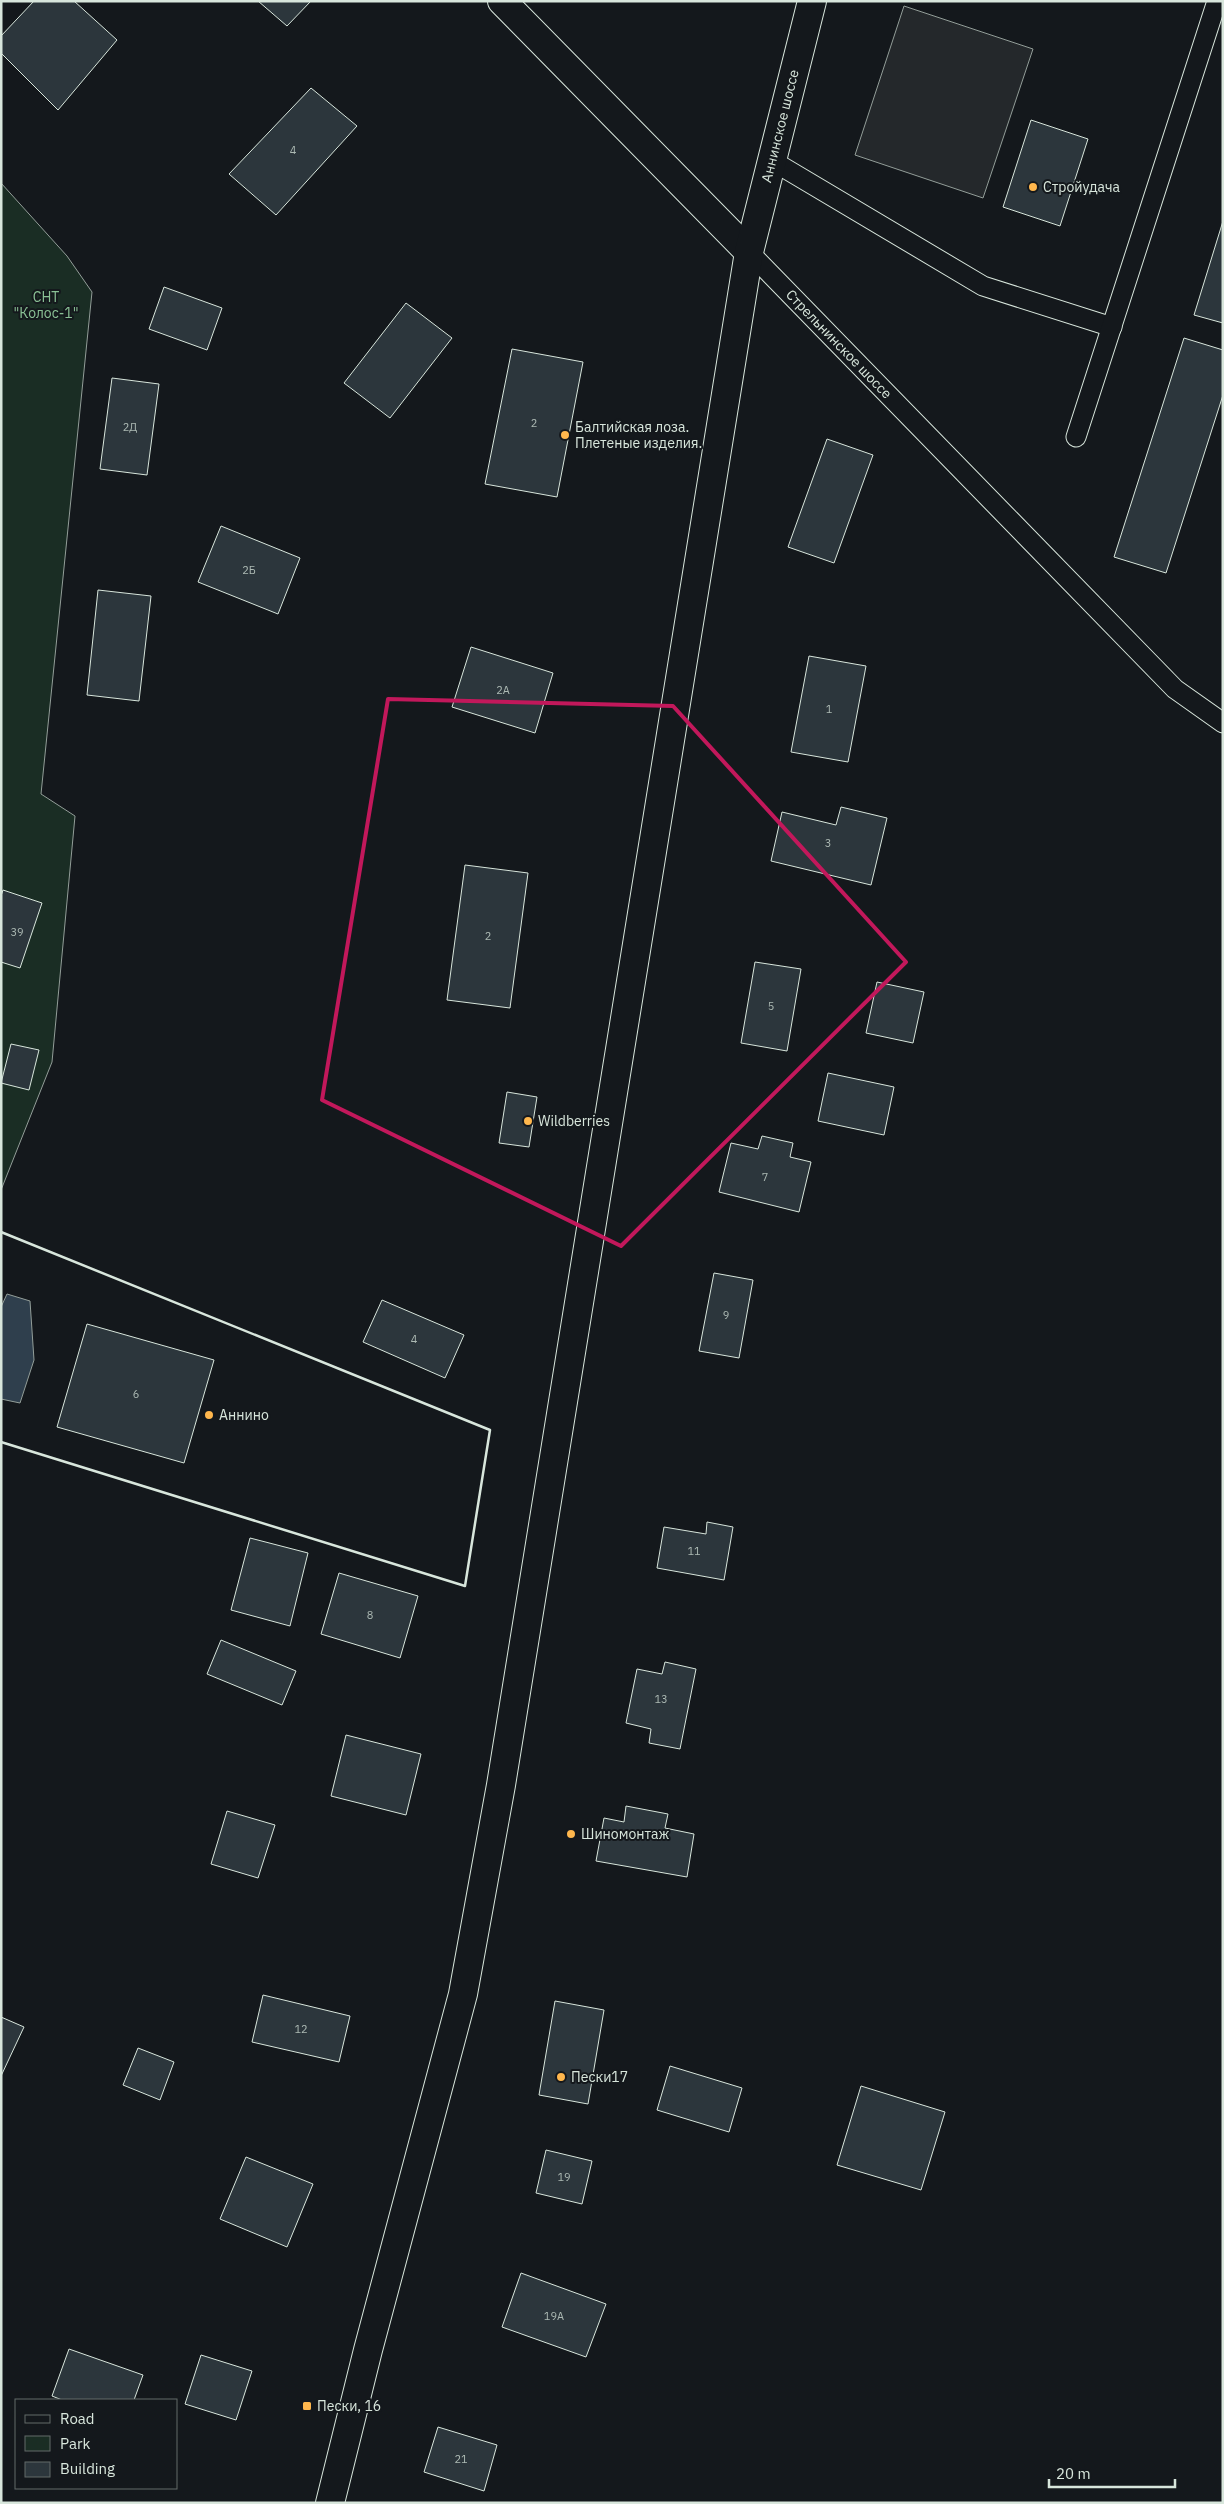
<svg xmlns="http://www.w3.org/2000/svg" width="1224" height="2504" viewBox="0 0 1224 2504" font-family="'IBM Plex Sans',sans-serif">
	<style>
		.green { fill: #1a2d24; stroke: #939e99 }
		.parking { fill: #24282b; stroke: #939e99 }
		.water { fill: #2f3f4d; stroke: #939e99 }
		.building { fill: #2c363c; stroke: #d8e6dc }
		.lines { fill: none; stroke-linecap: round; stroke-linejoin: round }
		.service-casing { stroke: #d8e6dc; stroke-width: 21 }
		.secondary-casing { stroke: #d8e6dc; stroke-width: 30 }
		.service { stroke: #14181c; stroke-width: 19 }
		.secondary { stroke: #14181c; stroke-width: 28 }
		.wall { stroke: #d8e6dc; stroke-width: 2.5 }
		.marked { fill: none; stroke: #c2185b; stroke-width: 4; stroke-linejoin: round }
		.poi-dot { fill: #ffb74d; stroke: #14181c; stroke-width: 2 }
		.labels { text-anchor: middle; stroke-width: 4; stroke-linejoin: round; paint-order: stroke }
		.number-label { font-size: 11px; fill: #adbab4 }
		.street-label { font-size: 14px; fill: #d8e6dc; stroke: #14181c }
		.poi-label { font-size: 14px; fill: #d8e6dc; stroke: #14181c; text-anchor: start }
		.park-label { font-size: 14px; fill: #8ac095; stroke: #14181c }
	</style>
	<rect width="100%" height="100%" fill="#14181c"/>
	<!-- green -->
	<polygon class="green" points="1,183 67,256 92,292 41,794 75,816 52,1062 1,1190"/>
	<!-- parking -->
	<polygon class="parking" points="904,6 1033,49 983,198 855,155"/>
	<!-- water -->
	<polygon class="water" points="7,1294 30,1301 34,1360 20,1403 1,1399 1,1307"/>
	<!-- building -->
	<g class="building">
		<polygon points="34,1 74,1 117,40 58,110 1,53 1,36"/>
		<polygon points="258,1 311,1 287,26"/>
		<polygon points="311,88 357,126 276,215 229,174"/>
		<polygon points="1031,120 1088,139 1060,226 1003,207"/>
		<polygon points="1223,221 1223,323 1194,315"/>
		<polygon points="164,287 222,308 207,350 149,329"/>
		<polygon points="406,303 452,338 390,418 344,383"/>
		<polygon points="1184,338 1223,350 1223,395 1166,573 1114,557"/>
		<polygon points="512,349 583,362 557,497 485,484"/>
		<polygon points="112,378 159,384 147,475 100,469"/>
		<polygon points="827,439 873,455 834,563 788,547"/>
		<polygon points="221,526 300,558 278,614 198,582"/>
		<polygon points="98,590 151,596 139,701 87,695"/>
		<polygon points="471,647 553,673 535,733 452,707"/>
		<polygon points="809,656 866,666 848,762 791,752"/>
		<polygon points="841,807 887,818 871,885 771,861 782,812 836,825"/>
		<polygon points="465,865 528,873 510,1008 447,1000"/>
		<polygon points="3,890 42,903 20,968 1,962 1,896"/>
		<polygon points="755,962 801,969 787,1051 741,1043"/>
		<polygon points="877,982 924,992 913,1043 866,1033"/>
		<polygon points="11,1044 39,1050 29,1090 1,1083"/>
		<polygon points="828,1073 894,1087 884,1135 818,1121"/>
		<polygon points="507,1092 537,1097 529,1147 499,1143"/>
		<polygon points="762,1136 793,1143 790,1157 811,1162 799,1212 719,1192 731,1143 758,1149"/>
		<polygon points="714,1273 753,1280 739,1358 699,1351"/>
		<polygon points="382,1300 464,1335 445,1378 363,1342"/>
		<polygon points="87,1324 214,1360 184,1463 57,1427"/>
		<polygon points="707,1522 733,1527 724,1580 657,1568 664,1527 706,1534"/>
		<polygon points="250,1538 308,1553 290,1626 231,1610"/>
		<polygon points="339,1573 418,1596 400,1658 321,1634"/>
		<polygon points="221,1640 296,1671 282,1705 207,1674"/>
		<polygon points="665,1662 696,1669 680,1749 649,1743 651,1729 626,1723 637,1669 662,1674"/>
		<polygon points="346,1735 421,1754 406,1815 331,1796"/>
		<polygon points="626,1806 668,1814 665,1828 694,1834 687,1877 596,1861 604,1818 624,1822"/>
		<polygon points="227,1811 275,1825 258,1878 211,1864"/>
		<polygon points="263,1995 350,2016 339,2062 252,2042"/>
		<polygon points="555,2001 604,2010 588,2104 539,2095"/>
		<polygon points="1,2017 24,2027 1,2076"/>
		<polygon points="138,2048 174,2062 160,2100 123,2085"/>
		<polygon points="670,2066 742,2088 729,2132 657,2110"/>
		<polygon points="861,2086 945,2112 921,2190 837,2165"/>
		<polygon points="546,2150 592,2161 582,2204 536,2193"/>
		<polygon points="246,2157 313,2184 287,2247 220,2219"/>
		<polygon points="521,2273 606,2304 586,2357 502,2327"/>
		<polygon points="69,2349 143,2375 134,2400 62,2400 52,2396"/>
		<polygon points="201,2355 252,2371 236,2420 185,2404"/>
		<polygon points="438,2427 497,2445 484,2491 424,2472"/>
	</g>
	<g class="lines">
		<defs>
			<g id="service">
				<polyline points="771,160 983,286 1112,327"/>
				<polyline points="749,252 1175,689 1223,723"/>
				<polyline points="1076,437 1217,1"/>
			</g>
			<g id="secondary">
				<polyline points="502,1 749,252"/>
				<polyline points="330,2503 368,2350 463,1994 501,1785 749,252 812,1"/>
			</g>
		</defs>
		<!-- service casing -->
		<use href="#service" class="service-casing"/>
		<!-- secondary casing -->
		<use href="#secondary" class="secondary-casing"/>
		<!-- service -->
		<use href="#service" class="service"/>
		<!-- secondary -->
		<use href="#secondary" class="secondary"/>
		<!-- wall -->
		<polyline class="wall" points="1,1232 490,1430 465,1586 1,1442"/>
	</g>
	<!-- marked area -->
	<path class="marked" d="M 388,699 L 673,706 L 906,962 L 621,1246 L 322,1100 Z"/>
	<!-- markers -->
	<g class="poi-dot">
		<circle cx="1033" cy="187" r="5"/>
		<circle cx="565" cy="435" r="5"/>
		<circle cx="528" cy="1121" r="5"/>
		<circle cx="209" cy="1415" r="5"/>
		<circle cx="571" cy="1834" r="5"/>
		<circle cx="561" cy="2077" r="5"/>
		<rect x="302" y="2401" width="10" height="10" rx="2.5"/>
	</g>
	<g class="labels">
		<!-- number labels -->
		<g class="number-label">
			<text x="293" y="154">4</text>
			<text x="534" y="427">2</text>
			<text x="130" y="431">2Д</text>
			<text x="249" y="574">2Б</text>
			<text x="503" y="694">2А</text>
			<text x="829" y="713">1</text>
			<text x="828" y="847">3</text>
			<text x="17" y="936">39</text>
			<text x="488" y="940">2</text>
			<text x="771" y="1010">5</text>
			<text x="765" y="1181">7</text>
			<text x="726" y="1319">9</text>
			<text x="414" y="1343">4</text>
			<text x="136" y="1398">6</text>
			<text x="694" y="1555">11</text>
			<text x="370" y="1619">8</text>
			<text x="661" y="1703">13</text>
			<text x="301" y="2033">12</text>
			<text x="564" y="2181">19</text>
			<text x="554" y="2320">19А</text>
			<text x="461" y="2463">21</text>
		</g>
		<!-- street labels -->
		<g class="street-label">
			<text transform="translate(780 126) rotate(-76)" y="5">Аннинское шоссе</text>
			<text transform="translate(839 344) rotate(46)" y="5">Стрельнинское шоссе</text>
		</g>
		<!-- poi labels -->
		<g class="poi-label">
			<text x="1043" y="192">Стройудача</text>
			<text x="575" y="432">Балтийская лоза.<tspan x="575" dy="16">Плетеные изделия.</tspan></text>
			<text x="538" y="1126">Wildberries</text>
			<text x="219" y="1420">Аннино</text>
			<text x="581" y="1839">Шиномонтаж</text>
			<text x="571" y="2082">Пески17</text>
			<text x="317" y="2411">Пески, 16</text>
		</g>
		<!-- park labels -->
		<g class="park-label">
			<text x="46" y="302">СНТ<tspan x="46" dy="16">"Колос-1"</tspan></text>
		</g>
	</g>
	<!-- border -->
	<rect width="1224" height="2504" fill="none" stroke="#d8e6dc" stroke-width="5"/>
	<!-- legend -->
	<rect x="15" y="2399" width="162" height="90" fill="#14181c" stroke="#626a69"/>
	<rect x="25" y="2415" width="25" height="8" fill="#14181c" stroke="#626a69"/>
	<text x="60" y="2424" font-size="15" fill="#d8e6dc">Road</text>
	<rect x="25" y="2436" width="25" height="15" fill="#1a2d24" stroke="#626a69"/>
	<text x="60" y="2449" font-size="15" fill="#d8e6dc">Park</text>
	<rect x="25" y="2462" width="25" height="15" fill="#2c363c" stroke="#626a69"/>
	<text x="60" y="2474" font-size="15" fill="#d8e6dc">Building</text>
	<!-- scale -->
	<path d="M1049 2479v8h126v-8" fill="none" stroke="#d8e6dc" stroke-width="2.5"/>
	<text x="1056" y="2479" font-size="15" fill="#d8e6dc" stroke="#14181c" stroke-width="4" paint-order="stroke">20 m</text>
</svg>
